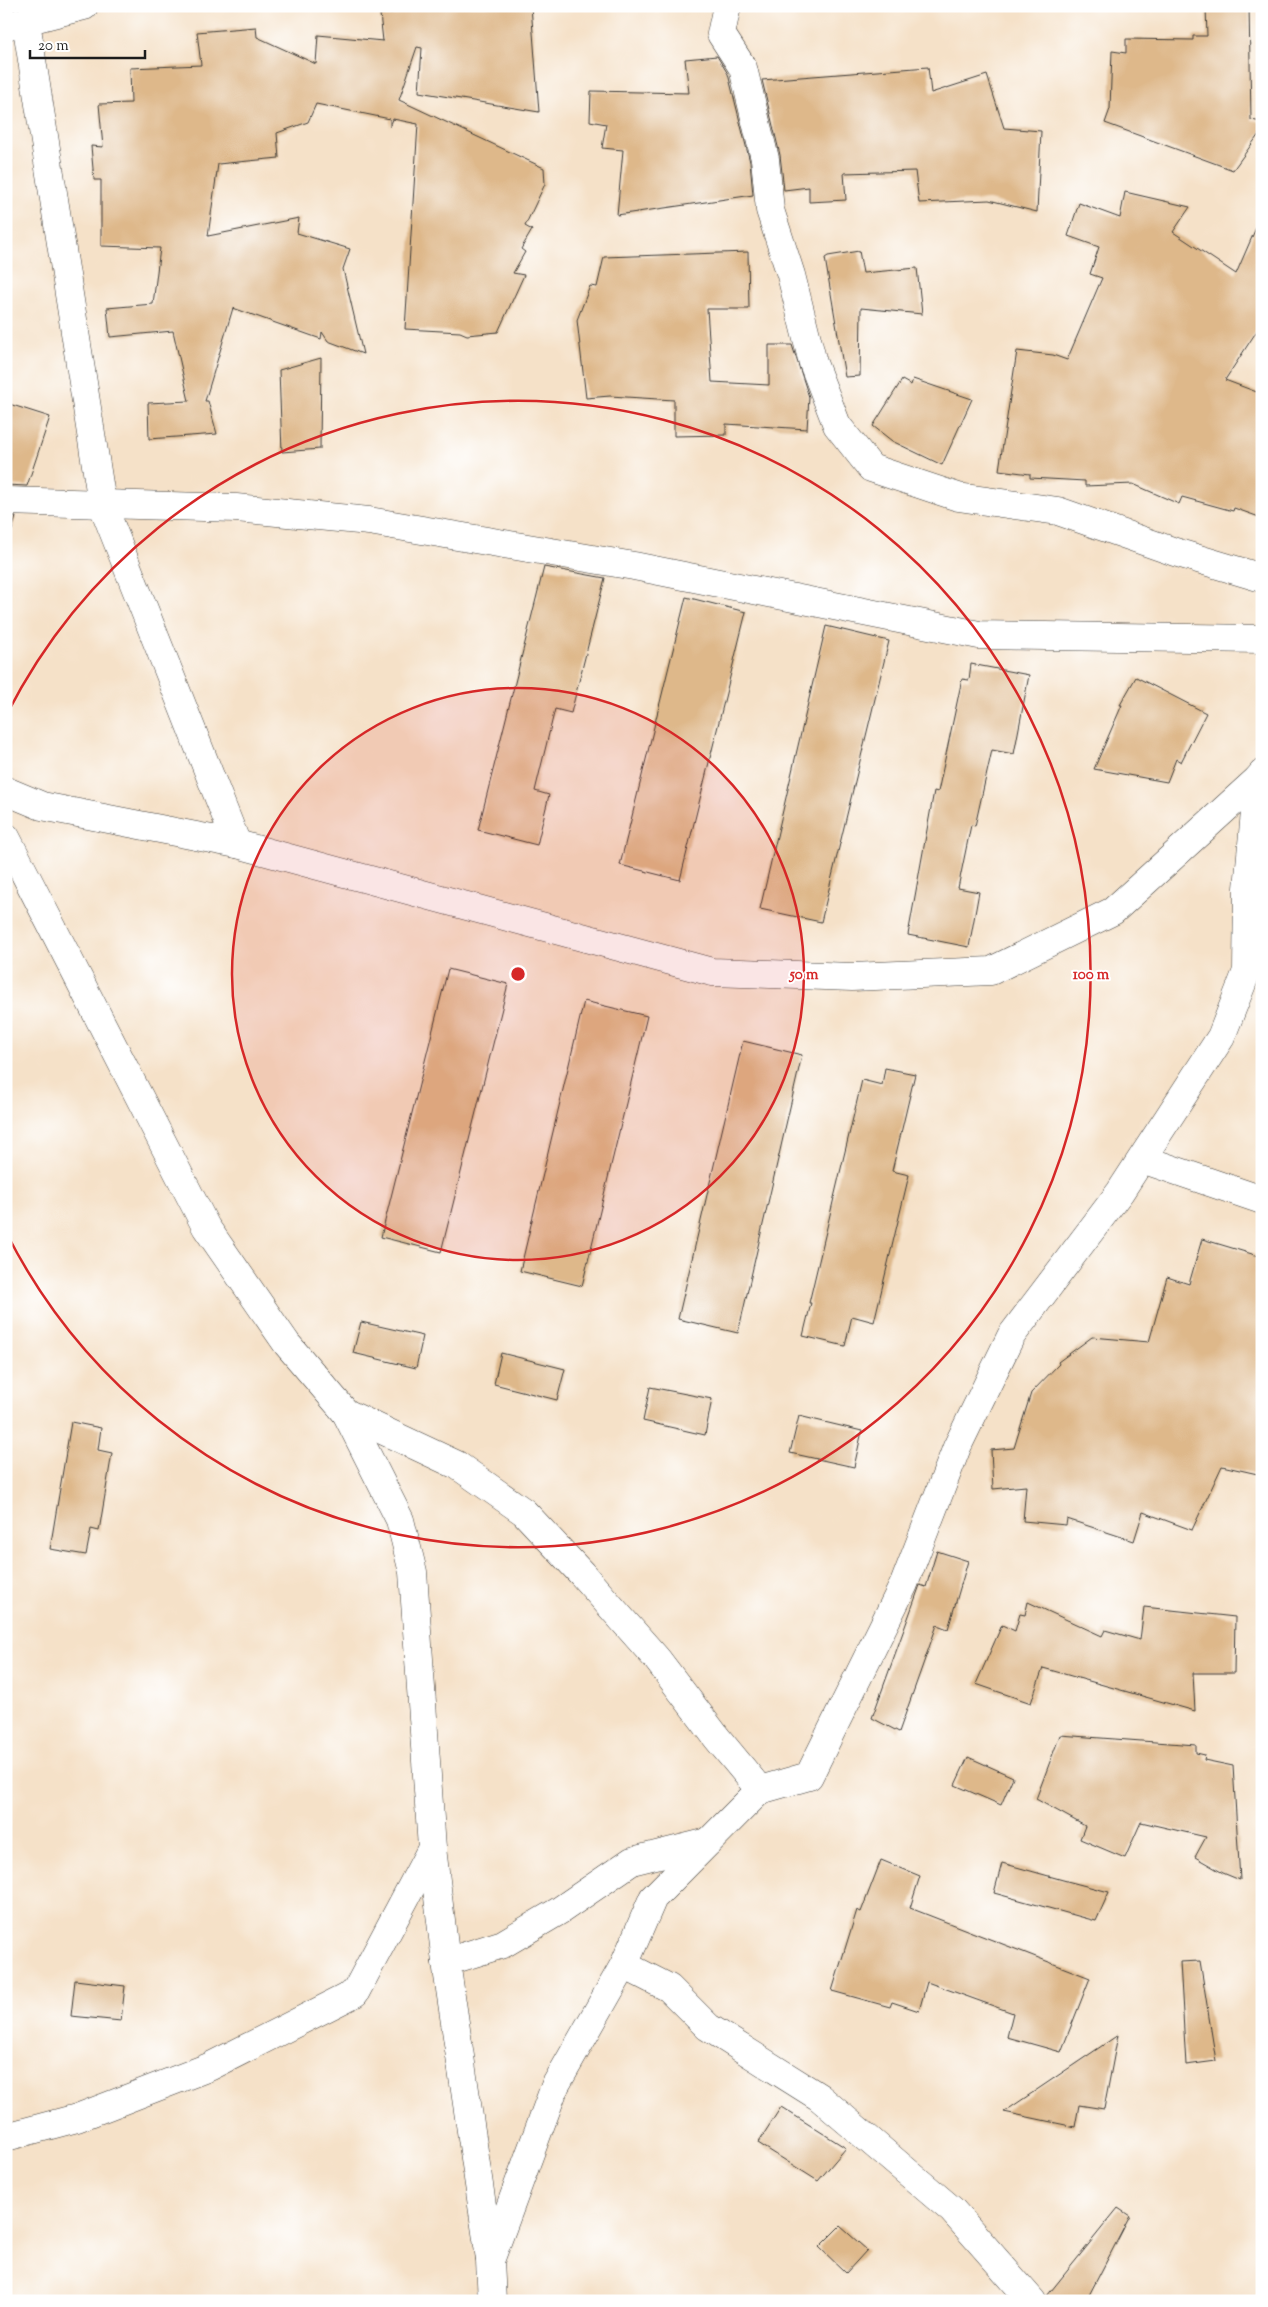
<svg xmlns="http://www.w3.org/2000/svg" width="1268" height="2307" viewBox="0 0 1268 2307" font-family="'Sorts Mill Goudy',serif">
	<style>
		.building { fill: #deb88a }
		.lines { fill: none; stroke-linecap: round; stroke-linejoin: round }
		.minor-casing { stroke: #3d3a36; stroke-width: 29 }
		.minor { stroke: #fff; stroke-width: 28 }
		.ring { fill: none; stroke: #d62828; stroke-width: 2.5 }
		.centre { fill: #d62828; stroke: #fff; stroke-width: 2.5 }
		.ring-label { font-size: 15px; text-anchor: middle; font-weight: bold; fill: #d62828; stroke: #fff; stroke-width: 4; stroke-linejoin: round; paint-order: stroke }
	</style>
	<rect width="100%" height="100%" fill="#fff"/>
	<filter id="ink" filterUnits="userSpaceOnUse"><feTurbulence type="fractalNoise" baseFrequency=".02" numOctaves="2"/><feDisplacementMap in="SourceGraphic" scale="10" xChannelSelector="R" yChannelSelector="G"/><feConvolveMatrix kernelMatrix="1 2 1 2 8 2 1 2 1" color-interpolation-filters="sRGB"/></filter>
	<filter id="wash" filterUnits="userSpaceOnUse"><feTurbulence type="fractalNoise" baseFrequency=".0096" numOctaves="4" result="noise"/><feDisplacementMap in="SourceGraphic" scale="20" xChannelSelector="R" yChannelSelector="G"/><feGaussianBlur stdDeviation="1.12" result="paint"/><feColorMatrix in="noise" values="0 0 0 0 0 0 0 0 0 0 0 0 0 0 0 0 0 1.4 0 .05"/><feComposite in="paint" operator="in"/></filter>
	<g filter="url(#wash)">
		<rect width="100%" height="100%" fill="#f5e1c8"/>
		<g id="blocks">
			<!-- building -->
			<g class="building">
				<polygon points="396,6 531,6 539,112 419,92 422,48 417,47 399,100 544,168 545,184 525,226 532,230 521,249 525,252 513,273 524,275 498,332 467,335 460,332 405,329 418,124 393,119 390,127 390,119 316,104 308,122 277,133 279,158 218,164 208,236 299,218 297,233 350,249 343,269 363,354 328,341 322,332 321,339 233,308 205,401 208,401 217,434 149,439 148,403 189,401 173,331 110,337 107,308 153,304 160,248 101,246 101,180 94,180 91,146 103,147 99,104 131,103 130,68 201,65 197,32 256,27 257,37 316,64 318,35 383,41 380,14 397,12"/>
				<polygon points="1249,6 1251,120 1262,122 1262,130 1233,170 1105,123 1110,109 1112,51 1126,53 1126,39 1193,40 1193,36 1207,36 1206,7"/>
				<polygon points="717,56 728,74 750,162 753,195 617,215 623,150 602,148 606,124 590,121 591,91 689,93 685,59"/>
				<polygon points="928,67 931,93 987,75 1004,128 1041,131 1037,212 989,200 919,203 915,171 844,173 846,200 809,202 809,187 784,190 780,155 762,80"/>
				<polygon points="1125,192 1190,207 1173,232 1236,274 1262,214 1262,323 1225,380 1262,394 1262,518 1234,508 1233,511 1182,497 1179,504 1133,484 1085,486 1085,481 1030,478 1030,474 999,470 1017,351 1053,355 1067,360 1102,278 1090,274 1099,247 1068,236 1079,203 1120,218"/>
				<polygon points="859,251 863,273 917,268 922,314 861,308 860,376 845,377 825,258 828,256"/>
				<polygon points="748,252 749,309 707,309 712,382 769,385 769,345 792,345 809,397 807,429 726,424 726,435 674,436 674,400 610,396 586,398 577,320 590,286 597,287 604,257"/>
				<polygon points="321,358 320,449 282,452 279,370"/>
				<polygon points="913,379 972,399 942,465 892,441 873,426 902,380 911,385"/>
				<polygon points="6,403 50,417 27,486 6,485"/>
				<polygon points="6,517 16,517 12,530 6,529"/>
				<polygon points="544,567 605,578 571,713 555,709 535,791 549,795 537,845 478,830"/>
				<polygon points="686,597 746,612 680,880 620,865"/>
				<polygon points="826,626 889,641 821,922 760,909"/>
				<polygon points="971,664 1029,675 1014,754 992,750 975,826 971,825 958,888 979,892 969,947 908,935 934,791 938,792 962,679 969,680"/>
				<polygon points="1136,677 1206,713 1181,762 1176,759 1167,782 1094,769 1122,705 1120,705"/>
				<polygon points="448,969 508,984 441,1252 381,1237"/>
				<polygon points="584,1001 647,1016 582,1286 520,1271"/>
				<polygon points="743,1041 802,1055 738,1333 678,1319"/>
				<polygon points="885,1068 915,1074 892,1171 909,1175 874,1322 852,1316 845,1346 803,1336 811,1303 809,1303 862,1080 882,1085"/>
				<polygon points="1202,1239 1262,1257 1262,1475 1222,1466 1192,1530 1143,1512 1134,1541 1067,1519 1066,1525 1023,1521 1026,1486 993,1489 991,1450 1014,1448 1031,1393 1059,1364 1058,1362 1092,1337 1149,1342 1167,1277 1189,1284"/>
				<polygon points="361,1322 423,1336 416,1368 353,1353"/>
				<polygon points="501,1353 565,1369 557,1400 494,1384"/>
				<polygon points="650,1387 712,1399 705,1435 643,1421"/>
				<polygon points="799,1416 862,1431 854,1467 790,1453"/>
				<polygon points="71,1422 101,1428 98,1450 112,1453 99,1531 91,1529 86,1555 50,1549"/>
				<polygon points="937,1551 968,1561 948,1629 937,1625 899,1732 872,1718 920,1585 926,1587"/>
				<polygon points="1028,1602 1102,1636 1105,1630 1140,1640 1144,1607 1235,1617 1234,1673 1193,1673 1195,1711 1043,1668 1031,1703 976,1684 1002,1625 1015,1631 1020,1614 1025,1615"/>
				<polygon points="1060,1735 1196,1745 1196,1753 1205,1755 1204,1760 1233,1766 1240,1880 1223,1873 1195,1857 1206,1837 1141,1822 1125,1858 1080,1839 1085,1826 1036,1799"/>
				<polygon points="968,1757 1013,1777 1001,1805 955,1785"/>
				<polygon points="881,1860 920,1876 910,1908 1090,1978 1061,2052 1007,2037 1013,2013 927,1982 919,2011 892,2002 890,2007 832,1991 857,1910 861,1912"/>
				<polygon points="1002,1863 1063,1880 1109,1892 1096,1921 994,1893"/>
				<polygon points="1200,1961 1216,2061 1186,2065 1180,1962"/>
				<polygon points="75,1980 125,1986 121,2021 71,2016"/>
				<polygon points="1118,2035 1104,2109 1079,2105 1075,2127 1004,2112"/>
				<polygon points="781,2107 846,2148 818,2181 758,2143"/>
				<polygon points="1118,2208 1130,2216 1086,2301 1047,2301 1047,2296"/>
				<polygon points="840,2226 867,2250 846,2273 819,2247"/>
			</g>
		</g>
	</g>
	<g filter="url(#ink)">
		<use href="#blocks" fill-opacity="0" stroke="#3d3a36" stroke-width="1"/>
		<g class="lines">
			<defs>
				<g id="minor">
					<polyline points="727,6 721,34 743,68 765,159 770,210 791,275 813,363 837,425 871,468 958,497 1058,511 1175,552 1262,578"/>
					<polyline points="26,22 102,503 237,844"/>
					<polyline points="6,26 84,6"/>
					<polyline points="6,501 236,508 369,521 634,566 979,635 1262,639"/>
					<polyline points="6,791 42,806 237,844 712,972 852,977 991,971 1113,911 1258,779"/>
					<polyline points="6,837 206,1227 287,1344 346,1413 457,1465 524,1512 582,1574 657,1659 717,1738 760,1790"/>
					<polyline points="1142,1159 1262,1200"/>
					<polyline points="346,1413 400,1520 413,1572 432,1848 446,1962 490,2259"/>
					<polyline points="446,1962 503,1944 559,1911 632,1861 708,1842"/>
					<polyline points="624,1965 669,1988 708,2027 819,2097 952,2210 1032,2301"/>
					<polyline points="6,2137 77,2118 209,2067 355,1993 432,1848"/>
					<polyline points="492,2301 490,2261 555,2086 624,1965 653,1898 760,1790 809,1776 904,1584 957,1447 1011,1336 1120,1192 1221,1037 1247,971 1248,888 1258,779 1262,774"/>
				</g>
			</defs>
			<!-- minor casing -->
			<use href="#minor" class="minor-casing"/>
			<!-- minor -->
			<use href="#minor" class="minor"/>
		</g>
	</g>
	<!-- distance rings -->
	<circle cx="518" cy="974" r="286" fill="#d62828" fill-opacity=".12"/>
	<g class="ring">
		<circle cx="518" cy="974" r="286"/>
		<path d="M7 714A573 573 0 1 1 7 1234"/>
	</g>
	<circle cx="518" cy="974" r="8" class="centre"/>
	<g class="ring-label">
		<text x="804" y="979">50 m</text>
		<text x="1091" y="979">100 m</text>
	</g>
	<!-- margin -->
	<rect width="1268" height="2307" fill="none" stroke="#fff" stroke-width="25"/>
	<!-- scale -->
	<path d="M30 50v8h115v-8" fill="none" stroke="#1c1c1c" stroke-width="2.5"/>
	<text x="38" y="50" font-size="15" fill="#1c1c1c" stroke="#ffffff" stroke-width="4" paint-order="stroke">20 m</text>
</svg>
